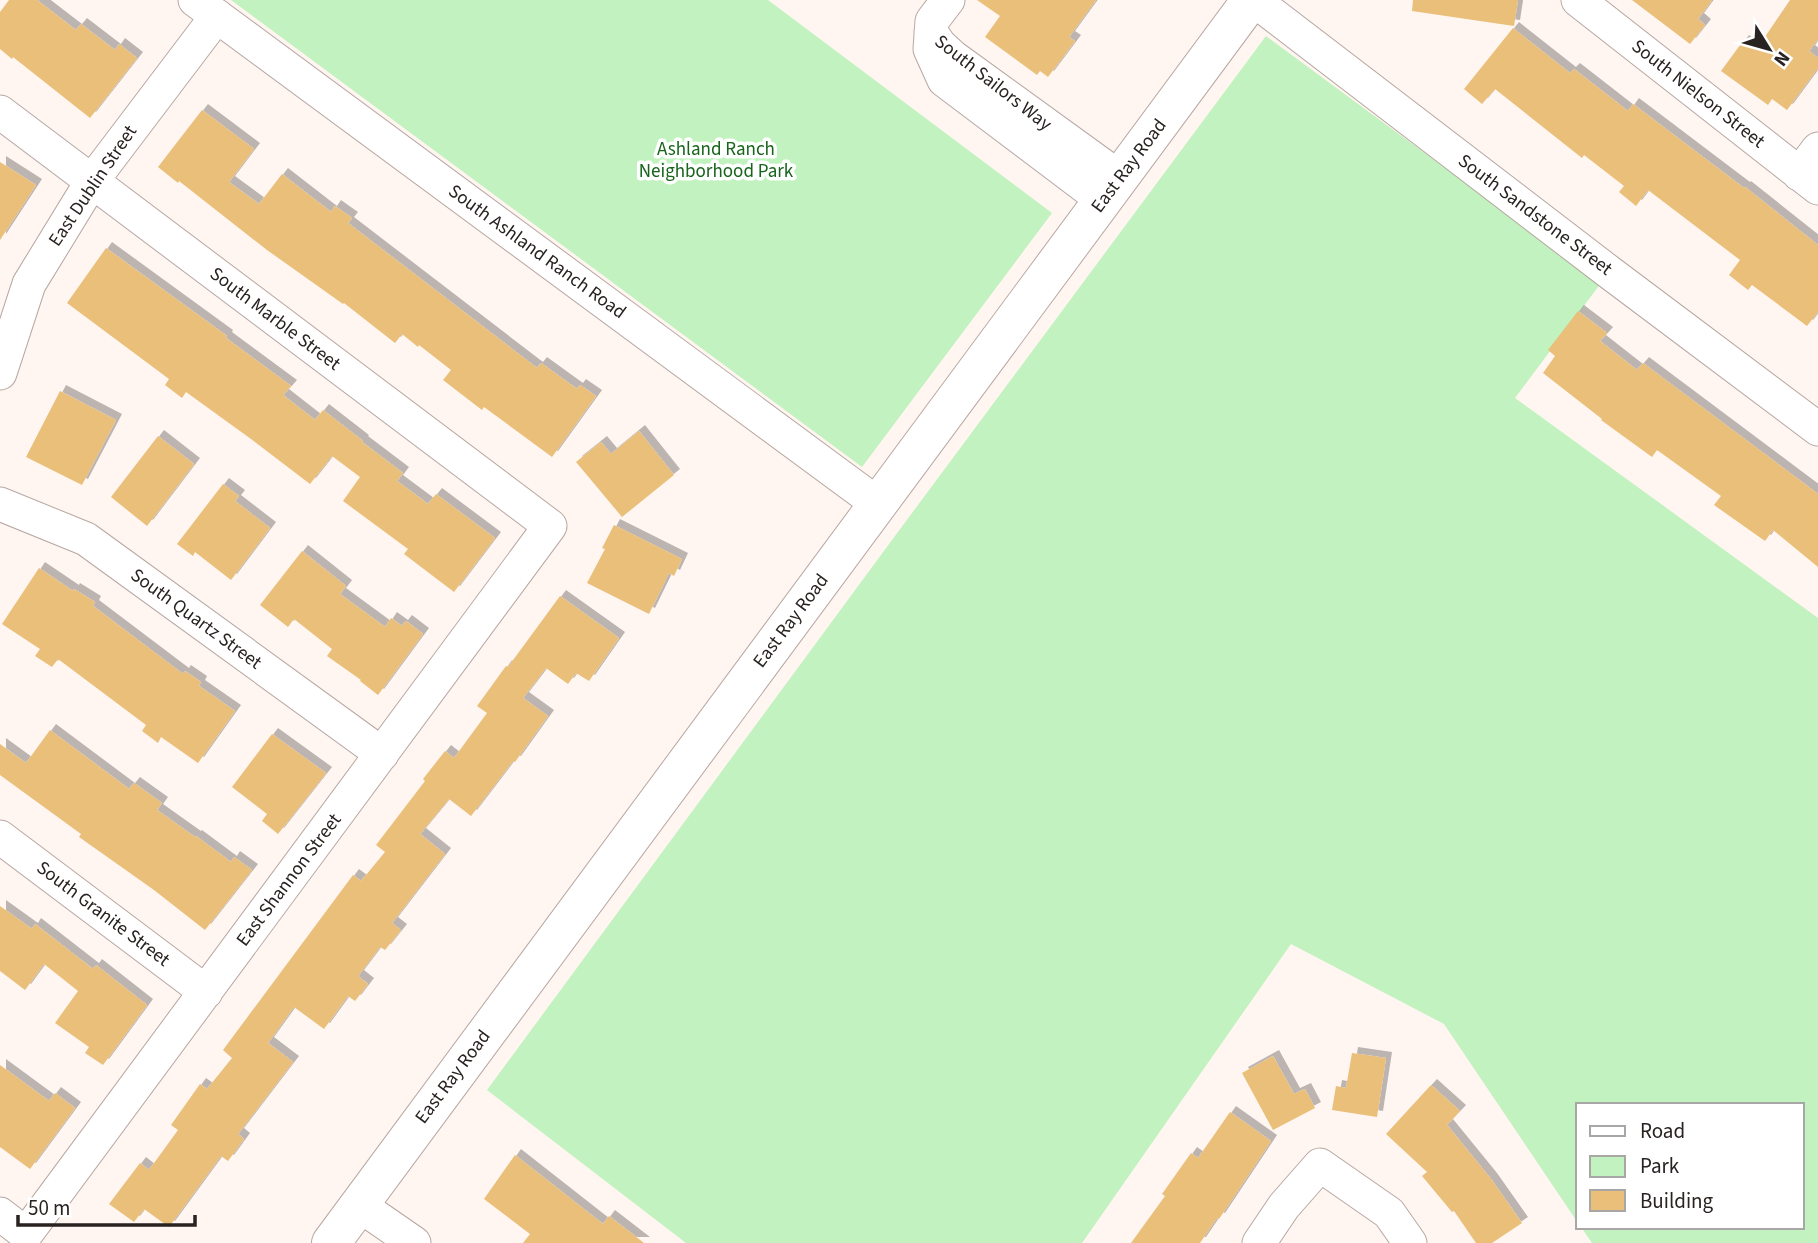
<svg xmlns="http://www.w3.org/2000/svg" width="1818" height="1243" viewBox="0 0 1818 1243" font-family="'Source Sans 3',sans-serif">
<style>
.green{fill:#c2f2bf}
.building{fill:#eabf79;filter:url(#shadow)}
.lines{fill:none;stroke-linecap:round;stroke-linejoin:round}
.minor-casing{stroke:#b7a7a2;stroke-width:35}
.major-casing{stroke:#b7a7a2;stroke-width:40}
.minor{stroke:#fff;stroke-width:33}
.major{stroke:#fff;stroke-width:38}
.labels{text-anchor:middle;dominant-baseline:central;stroke-width:7;stroke-linejoin:round;paint-order:stroke}
.street-label{font-size:19px;fill:#282220;stroke:#fff}
.park-label{font-size:19px;fill:#17641a;stroke:#fff}
</style>
<defs>
<filter id="shadow"><feDropShadow dx="6" dy="-6" stdDeviation="0" flood-color="#0004"/></filter>
</defs>
<rect width="100%" height="100%" fill="#fff5f1"/>
<path class="green" d="M 231,0 L 768,0 L 1052,213 L 862,467 Z
M 1266,36 L 1601,283 L 1515,398 L 1818,618 L 1818,1243 L 1592,1243 L 1581,1227 L 1802,1227 L 1802,1105 L 1578,1105 L 1578,1223 L 1444,1024 L 1291,944 L 1082,1243 L 686,1243 L 487,1090 L 892,540 Z"/>
<path class="building" d="M 9,0 L 37,0 L 76,30 L 81,24 L 115,50 L 119,44 L 137,58 L 90,118 L 13,57 L 12,59 L 0,49 L 0,12 Z
M 977,0 L 1096,0 L 1069,37 L 1075,41 L 1048,77 L 1040,71 L 1037,75 L 985,37 L 1000,16 Z
M 1413,0 L 1518,0 L 1514,26 L 1412,11 Z
M 1632,0 L 1712,0 L 1698,19 L 1705,25 L 1690,44 Z
M 1790,0 L 1818,0 L 1818,39 L 1809,51 L 1818,58 L 1818,68 L 1787,110 L 1772,99 L 1768,105 L 1721,71 L 1743,41 L 1756,50 Z
M 1513,28 L 1570,73 L 1574,69 L 1628,111 L 1633,104 L 1744,188 L 1745,187 L 1818,245 L 1818,312 L 1807,326 L 1752,285 L 1748,290 L 1729,275 L 1740,260 L 1648,190 L 1636,206 L 1619,192 L 1624,186 L 1584,155 L 1582,158 L 1495,89 L 1482,104 L 1464,89 Z
M 202,110 L 254,149 L 229,182 L 259,204 L 282,174 L 331,212 L 335,206 L 352,218 L 348,223 L 537,368 L 541,363 L 577,389 L 580,385 L 596,396 L 552,457 L 484,407 L 482,410 L 443,380 L 451,370 L 419,345 L 418,347 L 402,334 L 395,343 L 344,303 L 343,304 L 267,250 L 179,181 L 178,183 L 158,167 Z
M 0,162 L 36,185 L 0,240 Z
M 106,248 L 227,336 L 226,338 L 291,386 L 283,395 L 315,420 L 323,410 L 363,441 L 362,442 L 403,473 L 397,481 L 428,504 L 436,494 L 495,538 L 454,592 L 404,554 L 408,549 L 343,501 L 360,477 L 332,456 L 310,484 L 251,439 L 186,392 L 182,398 L 165,385 L 169,379 L 67,303 Z
M 1578,311 L 1607,333 L 1600,341 L 1637,370 L 1643,363 L 1818,494 L 1818,567 L 1773,530 L 1765,541 L 1714,505 L 1721,496 L 1657,450 L 1652,457 L 1601,420 L 1602,419 L 1543,373 L 1555,356 L 1548,350 Z
M 60,391 L 116,420 L 82,485 L 26,457 Z
M 639,431 L 674,475 L 622,517 L 576,462 L 601,442 L 611,454 Z
M 158,436 L 194,464 L 147,526 L 111,497 Z
M 223,484 L 239,496 L 235,501 L 270,528 L 231,580 L 195,552 L 193,556 L 177,544 Z
M 614,525 L 682,559 L 674,576 L 669,573 L 649,614 L 587,583 L 605,549 L 602,548 Z
M 302,551 L 346,586 L 340,594 L 385,627 L 391,618 L 402,626 L 406,621 L 423,634 L 378,695 L 360,681 L 361,680 L 327,656 L 332,649 L 294,619 L 288,627 L 260,605 Z
M 39,568 L 73,591 L 74,589 L 95,602 L 93,606 L 183,674 L 185,671 L 201,682 L 199,686 L 235,711 L 198,763 L 161,737 L 158,743 L 142,731 L 146,725 L 58,659 L 52,667 L 35,656 L 40,649 L 2,624 Z
M 560,596 L 619,638 L 589,681 L 576,673 L 568,684 L 546,668 L 523,698 L 548,716 L 515,762 L 513,761 L 471,816 L 449,799 L 420,834 L 445,854 L 392,923 L 401,930 L 385,950 L 380,947 L 358,976 L 368,984 L 355,1001 L 348,996 L 324,1029 L 294,1007 L 268,1043 L 293,1062 L 238,1134 L 244,1139 L 228,1161 L 221,1156 L 169,1227 L 144,1209 L 134,1222 L 109,1204 L 140,1163 L 149,1170 L 178,1130 L 171,1125 L 200,1084 L 207,1089 L 232,1058 L 223,1050 L 353,875 L 361,881 L 385,852 L 376,845 L 425,781 L 423,779 L 445,751 L 454,758 L 487,713 L 477,706 L 506,666 L 508,667 Z
M 50,730 L 129,789 L 134,783 L 162,803 L 157,810 L 195,837 L 196,836 L 231,862 L 234,857 L 252,870 L 205,930 L 154,890 L 79,837 L 81,834 L 0,775 L 0,744 L 26,763 Z
M 272,734 L 326,773 L 278,834 L 262,821 L 267,814 L 232,787 Z
M 0,906 L 32,929 L 35,924 L 93,969 L 96,965 L 147,1005 L 103,1065 L 85,1053 L 89,1047 L 55,1023 L 78,991 L 44,964 L 25,990 L 0,971 Z
M 1352,1053 L 1386,1058 L 1377,1117 L 1332,1110 L 1336,1086 L 1346,1088 Z
M 1273,1056 L 1294,1094 L 1305,1089 L 1315,1108 L 1273,1130 L 1242,1073 Z
M 0,1065 L 49,1101 L 55,1093 L 75,1108 L 30,1169 L 0,1147 Z
M 1431,1085 L 1460,1111 L 1447,1125 L 1491,1179 L 1522,1223 L 1492,1243 L 1476,1243 L 1454,1211 L 1452,1212 L 1422,1176 L 1427,1172 L 1386,1134 Z
M 1230,1112 L 1271,1141 L 1219,1219 L 1217,1218 L 1200,1243 L 1131,1243 L 1165,1196 L 1162,1194 L 1191,1153 L 1198,1158 Z
M 515,1155 L 603,1224 L 609,1216 L 644,1243 L 523,1243 L 530,1234 L 484,1199 Z"/>
<g class="lines">
<g class="minor-casing">
<path id="minor" d="M 195,0 L 878,504
M 948,0 L 932,21 L 930,49 L 944,80 L 1103,200
M 1254,0 L 1609,272 L 1818,429
M 1578,0 L 1818,188
M 931,32 L 939,44 L 953,57 L 1120,178
M 0,112 L 550,526 L 26,1234 L 0,1214
M 1799,174 L 1818,149
M 0,373 L 29,284 L 92,181 L 217,16
M 0,504 L 86,539 L 382,754
M 0,837 L 206,992
M 359,1205 L 414,1243
M 1259,1243 L 1284,1206 L 1320,1165 L 1389,1213 L 1410,1243"/>
</g>
<g class="major-casing">
<path id="major" d="M 331,1243 L 1251,0"/>
</g>
<use href="#minor" class="minor"/>
<use href="#major" class="major"/>
</g>
<g class="labels">
<g class="street-label">
<text transform="translate(993 83) rotate(38)">South Sailors Way</text>
<text transform="translate(1698 94) rotate(38)">South Nielson Street</text>
<text transform="translate(1129 166) rotate(-53)">East Ray Road</text>
<text transform="translate(93 186) rotate(-56)">East Dublin Street</text>
<text transform="translate(1535 215) rotate(37)">South Sandstone Street</text>
<text transform="translate(537 252) rotate(36)">South Ashland Ranch Road</text>
<text transform="translate(275 319) rotate(37)">South Marble Street</text>
<text transform="translate(196 619) rotate(36)">South Quartz Street</text>
<text transform="translate(791 621) rotate(-53)">East Ray Road</text>
<text transform="translate(289 880) rotate(-53)">East Shannon Street</text>
<text transform="translate(103 914) rotate(37)">South Granite Street</text>
<text transform="translate(453 1077) rotate(-53)">East Ray Road</text>
</g>
<g class="park-label">
<text x="716" y="149">Ashland Ranch<tspan x="716" dy="22">Neighborhood Park</tspan></text>
</g>
</g>
<rect x="1576" y="1103" width="228" height="126" fill="#ffffff" stroke="#a9a7a6" stroke-width="2"/>
<rect x="1590" y="1126" width="35" height="10" fill="#ffffff" stroke="#a9a7a6" stroke-width="2"/>
<text x="1640" y="1138" font-size="21" fill="#282220">Road</text>
<rect x="1590" y="1156" width="35" height="21" fill="#c2f2bf" stroke="#a9a7a6" stroke-width="2"/>
<text x="1640" y="1173" font-size="21" fill="#282220">Park</text>
<rect x="1590" y="1190" width="35" height="21" fill="#eabf79" stroke="#a9a7a6" stroke-width="2"/>
<text x="1640" y="1208" font-size="21" fill="#282220">Building</text>
<g transform="translate(1769 49) rotate(127)" stroke="#ffffff" stroke-width="5" paint-order="stroke">
<path d="M0-5L12 26L0 18L-12 26Z" fill="#282220"/>
<text y="-10" font-size="19" font-weight="bold" text-anchor="middle" fill="#282220">N</text>
</g>
<path d="M18 1215v10h177v-10" fill="none" stroke="#282220" stroke-width="3.5"/>
<text x="28" y="1215" font-size="21" fill="#282220" stroke="#ffffff" stroke-width="5" paint-order="stroke">50 m</text>
</svg>
